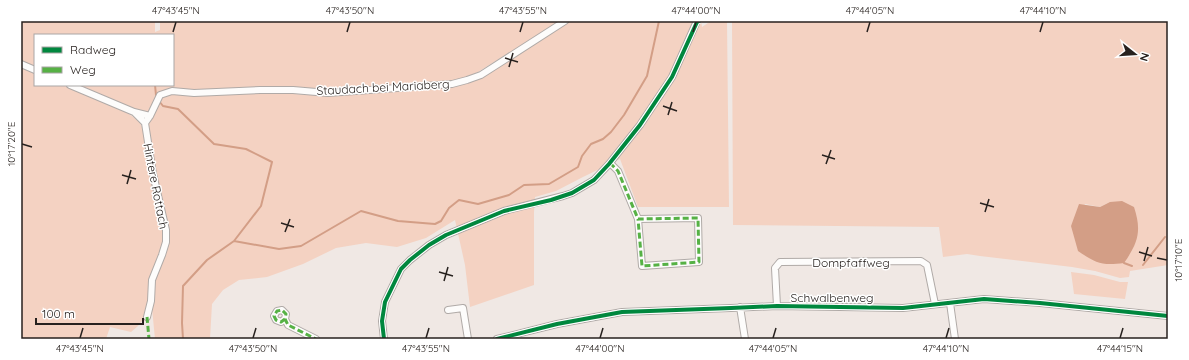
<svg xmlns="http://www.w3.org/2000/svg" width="1189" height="360" viewBox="0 0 1189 360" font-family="Quicksand,sans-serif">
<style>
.green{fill:#f4d2c2;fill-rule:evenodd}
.water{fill:#d39e86}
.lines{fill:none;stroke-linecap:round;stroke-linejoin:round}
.stream{stroke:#d39e86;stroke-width:2}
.minor-casing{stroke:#b0aaa7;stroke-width:8}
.minor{stroke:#fdfcfb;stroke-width:6}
.quiet{stroke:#56b145;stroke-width:3;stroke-dasharray:6 3;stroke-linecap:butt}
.cycleway-casing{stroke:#fff;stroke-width:6}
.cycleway{stroke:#00873e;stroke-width:4}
.ticks{fill:none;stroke:#27211e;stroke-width:1.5}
.labels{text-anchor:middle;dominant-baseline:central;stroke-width:3;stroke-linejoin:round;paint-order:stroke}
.street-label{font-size:12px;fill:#27211e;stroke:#fff}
.neatline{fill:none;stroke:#27211e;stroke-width:1.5}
.ticks-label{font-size:10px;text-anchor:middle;fill:#27211e}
</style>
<rect width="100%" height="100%" fill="#f0e8e4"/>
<path class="green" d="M 21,21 L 155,21 L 155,32 L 160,30 L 160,21 L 560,21 L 478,72 L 465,78 L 452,81 L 323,89 L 293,87 L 177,94 L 194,96 L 262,92 L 327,96 L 453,87 L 468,83 L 483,76 L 570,21 L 701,21 L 702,27 L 711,21 L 727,21 L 729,207 L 638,207 L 620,159 L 583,177 L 556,191 L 535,197 L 534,212 L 534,285 L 470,307 L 465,265 L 455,220 L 426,238 L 397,247 L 366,243 L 336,248 L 303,264 L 267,277 L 239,280 L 223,290 L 212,304 L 210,339 L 155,339 L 152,308 L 138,326 L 131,332 L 110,327 L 106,339 L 21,339 L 21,67 L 35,73 L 35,85 L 63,85 L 117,107 L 129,114 L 139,121 L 144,131 L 167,242 L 154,172 L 149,129 L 147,122 L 138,113 L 119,102 L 76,85 L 173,85 L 173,35 L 35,35 L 35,68 L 21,61 Z
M 732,21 L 1168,21 L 1168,265 L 1130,271 L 1129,277 L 1120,278 L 1095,271 L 1072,267 L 980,256 L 967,254 L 943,257 L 939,227 L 733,225 ZM 1110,202 L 1071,226 L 1085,204 L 1100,207 Z
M 1071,272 L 1094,275 L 1120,282 L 1128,282 L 1125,299 L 1074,294 Z"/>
<path class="water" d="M 1122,201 L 1134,207 C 1142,231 1138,243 1124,263 C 1101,266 1096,263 1078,251 L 1071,226 L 1079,204 L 1100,207 L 1110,202 Z"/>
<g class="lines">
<path class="stream" d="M 155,85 L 156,95 L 157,97
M 159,101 L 163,106 L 178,109 L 214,144 L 246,149 L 272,162 L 261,206 L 234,241
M 1124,263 L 1132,266
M 1143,265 L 1165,237
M 183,339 L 182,323 L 183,286 L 207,260 L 234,241 L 279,249 L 301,246 L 361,211 L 398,221 L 435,224 L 441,221 L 449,208 L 459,200 L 478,204 L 509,195 L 524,185 L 549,184 L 578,167 L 582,156 L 591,144 L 603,139 L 611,132 L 624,115 L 647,76 L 659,21"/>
<g class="minor-casing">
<path id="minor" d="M 21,64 L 35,70
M 70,85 L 134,112 L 145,123
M 134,112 L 150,116
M 145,123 L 150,116 L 160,95 L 172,91 L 194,93 L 260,90 L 293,90 L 328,93 L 452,84 L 467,80 L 481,75 L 565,21
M 145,123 L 153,174 L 166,230 L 166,242 L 162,255 L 152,280 L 151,301 L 147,317
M 610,163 L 618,171 L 638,219 L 698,218 L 699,262 L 642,266 L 638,219
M 950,303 L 955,339
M 777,306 L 775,268 L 780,262 L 921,261 L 927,265 L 935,304
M 740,307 L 745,339
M 448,310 L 463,308 L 468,339
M 285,319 L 281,322 L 276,320 L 274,316 L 277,311 L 282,310 L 286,314 L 285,319 L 288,325 L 316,339
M 384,339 L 382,321 L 385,302 L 401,269 L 410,260 L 429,245 L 446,235 L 504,211 L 563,196 L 572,193 L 594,180 L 609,164 L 640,125 L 672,77 L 697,21
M 497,339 L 557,324 L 622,312 L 731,308 L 777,306 L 903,308 L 984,299 L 1040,303 L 1168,316"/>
</g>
<use href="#minor" class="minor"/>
<path class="quiet" d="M 610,163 L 618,171 L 638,219 L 698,218 L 699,262 L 642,266 L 638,219
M 147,317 L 149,339
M 285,319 L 281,322 L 276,320 L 274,316 L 277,311 L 282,310 L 286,314 L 285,319 L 288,325 L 316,339"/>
<g class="cycleway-casing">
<path id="cycleway" d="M 384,339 L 382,321 L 385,302 L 401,269 L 410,260 L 429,245 L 446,235 L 504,211 L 551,200 L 572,193 L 594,180 L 609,164 L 640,125 L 672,77 L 697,22 L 699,21
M 497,339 L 557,324 L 622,312 L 731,308 L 777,306 L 903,308 L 984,299 L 1040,303 L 1168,316"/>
</g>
<use href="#cycleway" class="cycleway"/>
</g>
<path class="ticks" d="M 173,32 L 176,22M 347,32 L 350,22M 520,32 L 523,22M 693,32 L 696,22M 867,32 L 870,22M 1040,32 L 1043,22M 505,58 L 518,62M 509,67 L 513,53M 663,106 L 677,111M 668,115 L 672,102M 22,144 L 32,147M 822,155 L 835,159M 826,164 L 831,150M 122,175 L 136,179M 127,184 L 131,170M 980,203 L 994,207M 985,212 L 989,199M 281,223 L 294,227M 285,232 L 290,219M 1139,252 L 1152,256M 1157,258 L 1167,260M 1144,261 L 1148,247M 439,272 L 453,276M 444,281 L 448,267M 80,338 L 83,328M 253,338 L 256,328M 426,338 L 429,328M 600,338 L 603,328M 773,338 L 776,328M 946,338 L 949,328M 1120,338 L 1123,328"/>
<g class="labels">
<g class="street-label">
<text transform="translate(383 87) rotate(-3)">Staudach bei Mariaberg</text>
<text transform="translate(156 186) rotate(79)">Hintere Rottach</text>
<text x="851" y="262">Dompfaffweg</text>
<text x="832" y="297">Schwalbenweg</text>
</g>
</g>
<rect width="1189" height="360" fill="none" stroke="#ffffff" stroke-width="44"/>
<rect x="34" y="34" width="140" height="52" fill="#ffffff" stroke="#a9a6a5"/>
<rect x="42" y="47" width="20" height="6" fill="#00873e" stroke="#a9a6a5"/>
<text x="70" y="54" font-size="12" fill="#27211e">Radweg</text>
<rect x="42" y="67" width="20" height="6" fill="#56b145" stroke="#a9a6a5"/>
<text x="70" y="74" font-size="12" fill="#27211e">Weg</text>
<g transform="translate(1135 54) rotate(107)" stroke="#ffffff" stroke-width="3" paint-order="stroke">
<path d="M0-3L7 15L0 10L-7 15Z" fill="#27211e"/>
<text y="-6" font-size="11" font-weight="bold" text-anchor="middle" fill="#27211e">N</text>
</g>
<path d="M36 318v6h107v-6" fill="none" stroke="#27211e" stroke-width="2"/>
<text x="42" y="318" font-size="12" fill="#27211e" stroke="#ffffff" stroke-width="3" paint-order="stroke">100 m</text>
<rect x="22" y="22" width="1145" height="316" class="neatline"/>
<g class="ticks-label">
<text x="176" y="14">47°43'45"N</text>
<text x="350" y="14">47°43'50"N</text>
<text x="523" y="14">47°43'55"N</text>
<text x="696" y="14">47°44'00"N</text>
<text x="870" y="14">47°44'05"N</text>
<text x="1043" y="14">47°44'10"N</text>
<text transform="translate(11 144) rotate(-90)" y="4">10°17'20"E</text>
<text transform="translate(1178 260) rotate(-90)" y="4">10°17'10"E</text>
<text x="80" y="352">47°43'45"N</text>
<text x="253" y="352">47°43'50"N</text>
<text x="426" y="352">47°43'55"N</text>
<text x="600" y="352">47°44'00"N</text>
<text x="773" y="352">47°44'05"N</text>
<text x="946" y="352">47°44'10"N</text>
<text x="1120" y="352">47°44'15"N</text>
</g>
</svg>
